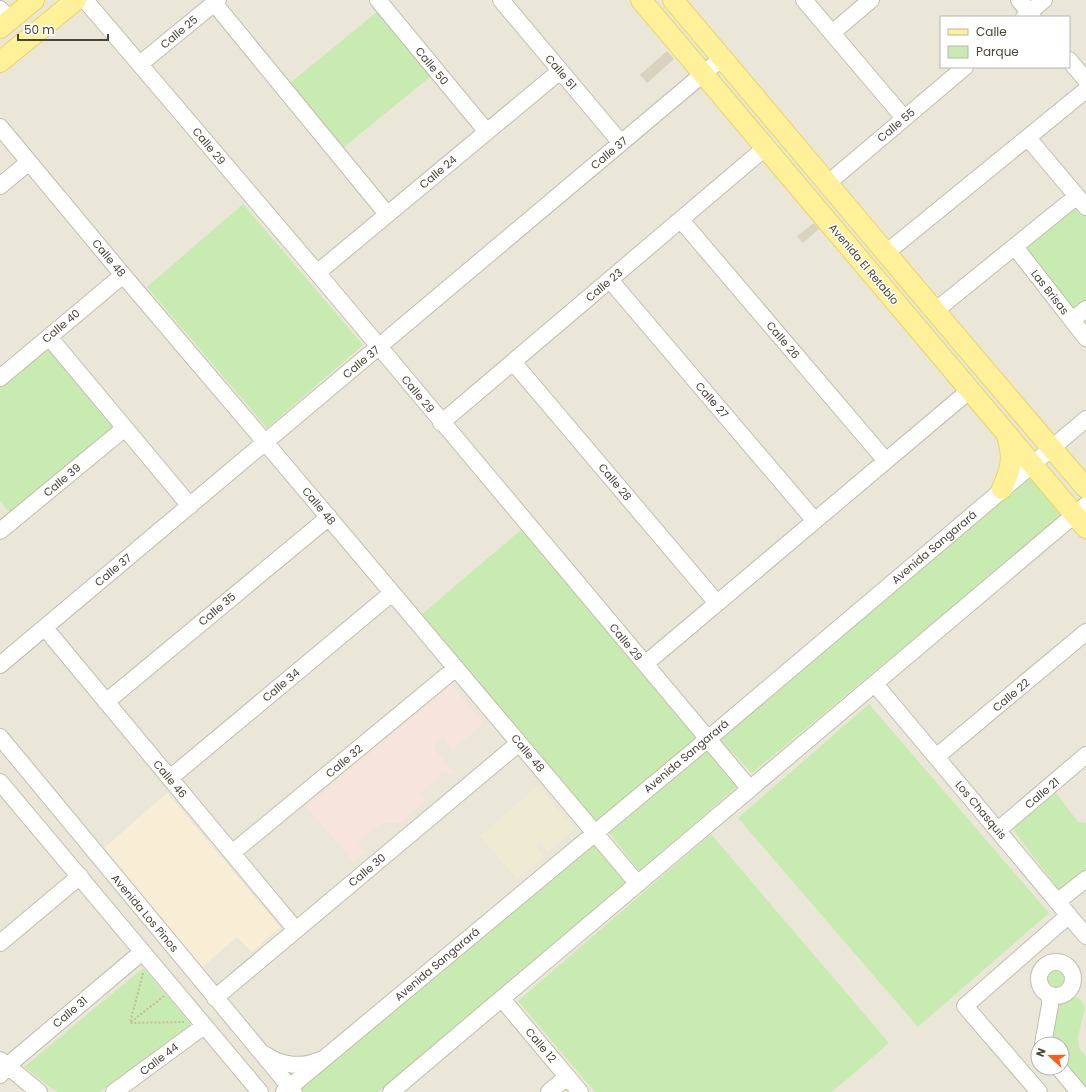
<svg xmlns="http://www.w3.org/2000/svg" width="1086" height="1092" viewBox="0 0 1086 1092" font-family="Poppins,sans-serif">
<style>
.residential{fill:#eae7d8;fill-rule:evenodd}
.commercial{fill:#f8eed5}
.education{fill:#efebd3}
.medical{fill:#f6e4dd}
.green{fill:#c8ebb1}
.building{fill:#d8d2be}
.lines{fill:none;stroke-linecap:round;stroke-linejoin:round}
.minor-casing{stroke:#c2bdac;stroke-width:18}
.major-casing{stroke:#e9d564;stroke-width:22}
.path{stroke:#c4bc9c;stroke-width:2;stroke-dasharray:2 2;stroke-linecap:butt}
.minor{stroke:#fff;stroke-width:16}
.major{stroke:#fff199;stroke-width:20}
.labels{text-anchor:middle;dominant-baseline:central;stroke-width:3;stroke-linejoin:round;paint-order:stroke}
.street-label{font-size:11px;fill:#4a4537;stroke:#fff}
</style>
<rect width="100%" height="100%" fill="#f5f4ea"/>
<path class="residential" d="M 0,0 L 1086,0 L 1086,1092 L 0,1092 ZM 941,17 L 1069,17 L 1069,67 L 941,67 ZM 1038,1044 L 1062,1044 L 1062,1068 L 1038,1068 Z"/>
<path class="commercial" d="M 167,793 L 280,927 L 252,952 L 237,937 L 202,967 L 104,848 Z"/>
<path class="education" d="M 538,786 L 575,829 L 548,852 L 540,842 L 536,846 L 544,856 L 517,879 L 480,836 Z"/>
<path class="medical" d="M 451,684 L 484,723 L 453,750 L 443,738 L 433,747 L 456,775 L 444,772 L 421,793 L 427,800 L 400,823 L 383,823 L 358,842 L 366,852 L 353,862 L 306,807 Z"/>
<path class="green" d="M 378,11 L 431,76 L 343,148 L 290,83 Z
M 243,204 L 363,345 L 267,428 L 147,287 Z
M 1078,204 L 1086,214 L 1086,301 L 1073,312 L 1022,248 Z
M 50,345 L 117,426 L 11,514 L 0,501 L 0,386 Z
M 1031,474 L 1065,513 L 752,773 L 720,740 Z
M 522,529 L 697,737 L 597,822 L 422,614 Z
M 869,704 L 1049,913 L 918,1027 L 738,818 Z
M 707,746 L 738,786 L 639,871 L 607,830 Z
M 1056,793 L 1078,822 L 1086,823 L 1086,869 L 1059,890 L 1012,828 Z
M 711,834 L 889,1043 L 832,1092 L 595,1092 L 518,1001 Z
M 592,840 L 627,885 L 378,1092 L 304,1092 L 300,1087 Z
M 143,968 L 191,1024 L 100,1092 L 58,1092 L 54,1090 L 24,1067 Z
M1047 979a9 9 0 1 1 18 0a9 9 0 1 1-18 0Z
M 1074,997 L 1081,1000 L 1085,1007 L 1078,1037 L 1079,1048 L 1086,1057 L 1086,1091 L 1062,1063 L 1062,1044 L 1051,1044 L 1058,1005 Z"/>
<path class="building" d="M 667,51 L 674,59 L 647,83 L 640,75 Z
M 814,223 L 819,229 L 803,243 L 797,236 Z"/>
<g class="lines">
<g class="minor-casing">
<path id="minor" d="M 85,0 L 325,282 L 750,789
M 378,0 L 487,132
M 501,0 L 621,143
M 804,0 L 904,118
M 1019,0 L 1033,17
M 214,3 L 387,214
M 0,9 L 10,20
M 1024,17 L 1044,0
M 832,33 L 871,0
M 1069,60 L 1086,80
M 140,64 L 218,0
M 0,127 L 123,275 L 265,442 L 638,884
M 1028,138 L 1086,207
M 828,183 L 965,67
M 0,186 L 29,162
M 681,220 L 886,461
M 1015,247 L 1086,338
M 886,253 L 1086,90
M 317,273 L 560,71
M 610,280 L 815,521
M 935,311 L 1077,196
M 1072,320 L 1086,309
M 49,337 L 190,506
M 513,362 L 717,603
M 0,378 L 123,275
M 441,423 L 766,147
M 0,531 L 125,428
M 45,628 L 296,930
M 645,664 L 970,390
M 0,665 L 722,58
M 875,684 L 1086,936
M 106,702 L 329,517
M 0,737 L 294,1092
M 936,757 L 1086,632
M 170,778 L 392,593
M 0,782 L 260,1092
M 998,830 L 1086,755
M 232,853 L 456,668
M 1057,902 L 1086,879
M 0,943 L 80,876
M1039 979a17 17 0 1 1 34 0a17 17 0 1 1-34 0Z
M 215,998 L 519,743
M 502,999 L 580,1092
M 1043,1044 L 1050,1005 L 1050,995
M 266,1055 C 282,1066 302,1068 320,1060
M 0,1060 L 39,1092
M 1059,1068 L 1079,1092
M 0,1075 L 7,1066 L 142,952
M 114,1092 L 204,1026
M 284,1092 L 708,739 L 1086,419
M 391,1092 L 1086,505
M 549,1092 L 567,1077
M 1039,1092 L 965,1006 L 1069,915"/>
</g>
<g class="major-casing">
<path id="major" d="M 641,0 L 1086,528
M 673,0 C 811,163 947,327 1086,488
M 0,28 L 34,0
M 0,62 L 76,0
M 1002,489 C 1011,469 1014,458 1007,436"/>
</g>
<path class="path" d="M 143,973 L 130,1023 L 184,1022
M 131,1022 L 164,996"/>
<use href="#minor" class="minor"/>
<use href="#major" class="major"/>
</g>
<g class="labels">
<g class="street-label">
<text transform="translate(179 32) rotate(-40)">Calle 25</text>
<text transform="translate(432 66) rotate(51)">Calle 50</text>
<text transform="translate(561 72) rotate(50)">Calle 51</text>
<text transform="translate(896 125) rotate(-40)">Calle 55</text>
<text transform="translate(209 146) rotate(50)">Calle 29</text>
<text transform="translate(609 153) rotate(-40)">Calle 37</text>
<text transform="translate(438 172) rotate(-40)">Calle 24</text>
<text transform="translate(109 258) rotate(50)">Calle 48</text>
<text transform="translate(864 264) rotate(50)">Avenida El Retablo</text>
<text transform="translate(604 285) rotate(-40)">Calle 23</text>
<text transform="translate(1050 292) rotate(52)">Las Brisas</text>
<text transform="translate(61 326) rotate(-40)">Calle 40</text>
<text transform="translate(783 340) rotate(50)">Calle 26</text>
<text transform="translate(361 362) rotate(-40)">Calle 37</text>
<text transform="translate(418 394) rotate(50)">Calle 29</text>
<text transform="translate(712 400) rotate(49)">Calle 27</text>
<text transform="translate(62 480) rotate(-40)">Calle 39</text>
<text transform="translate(615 482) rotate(50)">Calle 28</text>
<text transform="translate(319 506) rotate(50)">Calle 48</text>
<text transform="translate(934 547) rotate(-40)">Avenida Sangarará</text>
<text transform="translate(113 570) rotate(-40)">Calle 37</text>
<text transform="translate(217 609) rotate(-40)">Calle 35</text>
<text transform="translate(626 642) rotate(50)">Calle 29</text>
<text transform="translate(281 685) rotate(-40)">Calle 34</text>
<text transform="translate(1011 695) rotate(-40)">Calle 22</text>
<text transform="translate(528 753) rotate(50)">Calle 48</text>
<text transform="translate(686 756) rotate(-40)">Avenida Sangarará</text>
<text transform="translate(344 761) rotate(-40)">Calle 32</text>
<text transform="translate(170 779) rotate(50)">Calle 46</text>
<text transform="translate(1042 793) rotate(-40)">Calle 21</text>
<text transform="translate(981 810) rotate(50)">Los Chasquis</text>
<text transform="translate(367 870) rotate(-40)">Calle 30</text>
<text transform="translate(145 913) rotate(50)">Avenida Los Pinos</text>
<text transform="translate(437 964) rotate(-40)">Avenida Sangarará</text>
<text transform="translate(70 1012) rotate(-40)">Calle 31</text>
<text transform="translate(541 1045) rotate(50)">Calle 12</text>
<text transform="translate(159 1059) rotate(-37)">Calle 44</text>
</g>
</g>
<rect x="940" y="16" width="130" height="52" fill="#ffffff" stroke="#b7b5af"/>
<rect x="948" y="29" width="20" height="6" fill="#fff199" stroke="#b7b5af"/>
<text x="976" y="36" font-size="12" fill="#4a4537">Calle</text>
<rect x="948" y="46" width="20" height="12" fill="#c8ebb1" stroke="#b7b5af"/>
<text x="976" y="56" font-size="12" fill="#4a4537">Parque</text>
<g transform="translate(1050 1056) rotate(291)"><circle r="19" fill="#ffffff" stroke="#b7b5af"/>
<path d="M0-3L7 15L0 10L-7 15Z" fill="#ff5c17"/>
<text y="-6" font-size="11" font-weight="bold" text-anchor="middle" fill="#4a4537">N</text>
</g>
<path d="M18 34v6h90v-6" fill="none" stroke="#4a4537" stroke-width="2"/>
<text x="24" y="34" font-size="12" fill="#4a4537" stroke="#ffffff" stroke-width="3" paint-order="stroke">50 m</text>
</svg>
